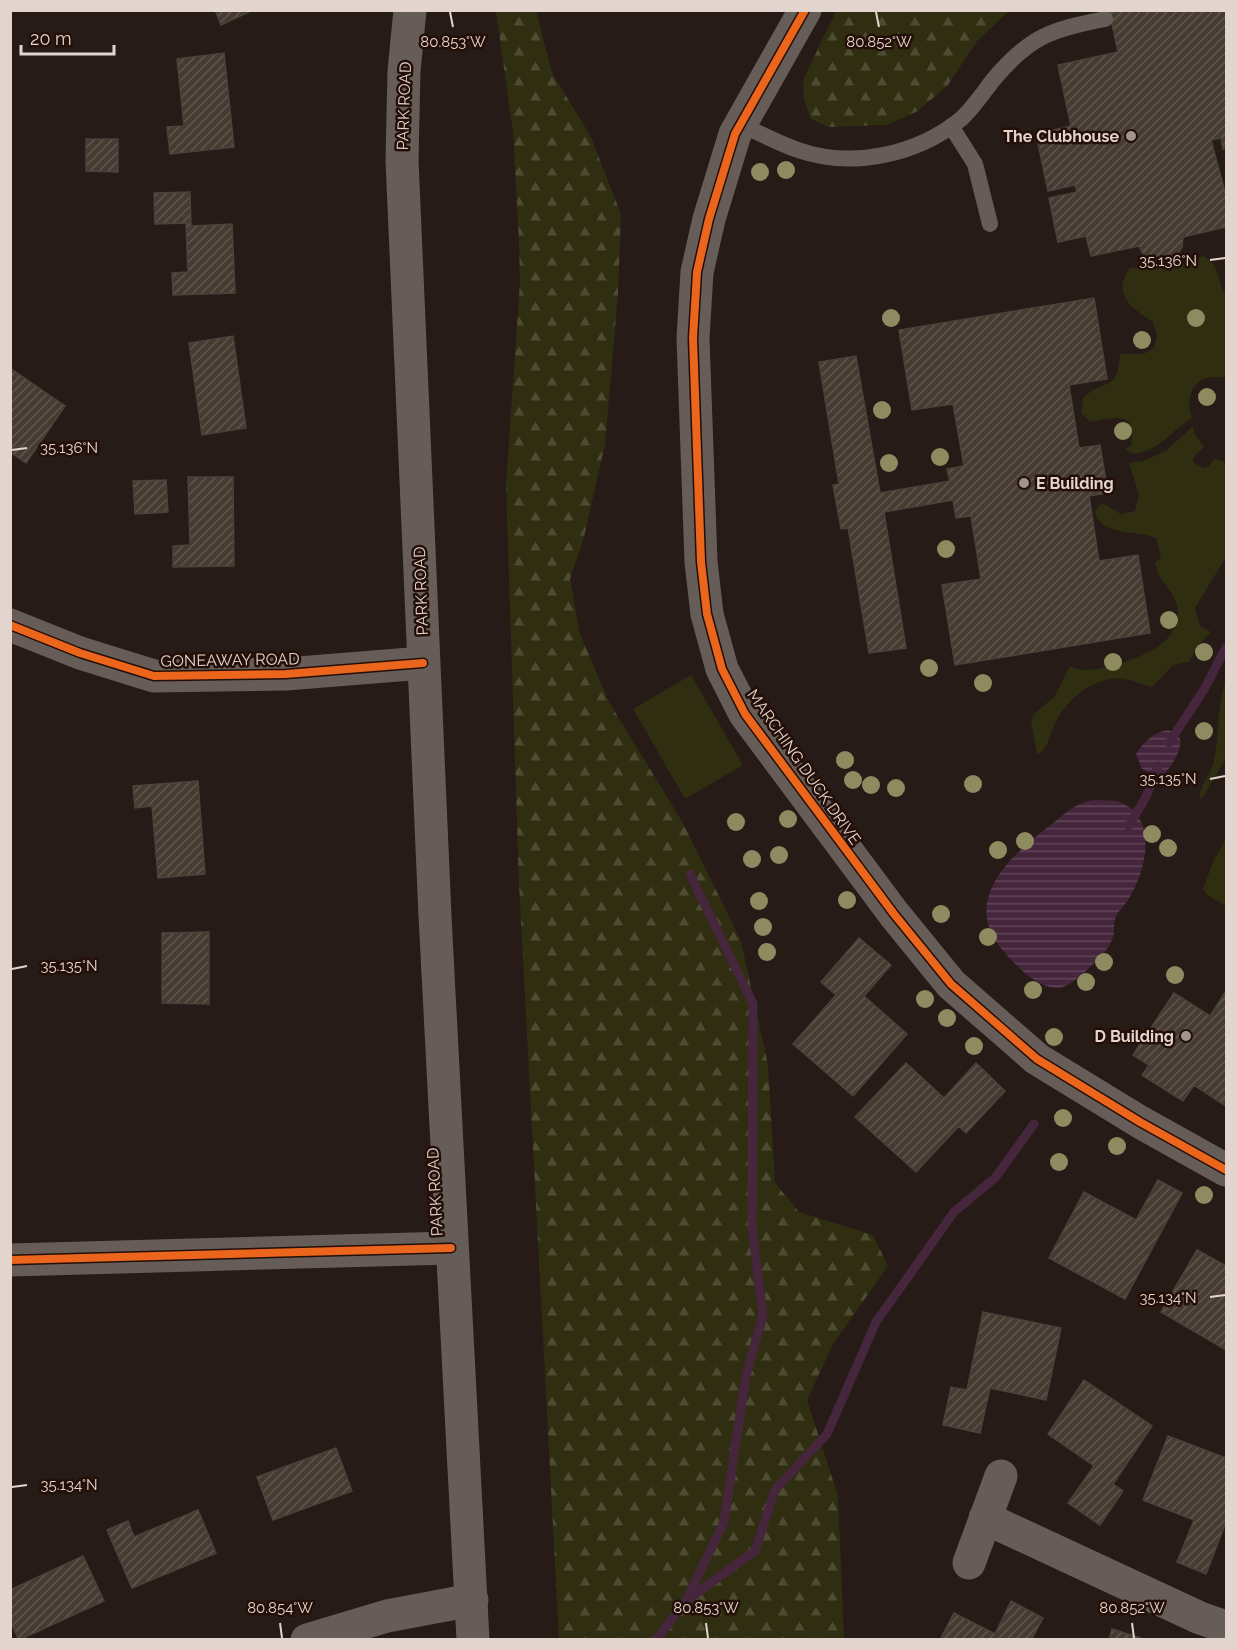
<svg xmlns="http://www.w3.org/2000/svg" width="1237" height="1650" viewBox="0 0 1237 1650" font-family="Raleway,sans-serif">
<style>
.green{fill:#2f2e10}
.forest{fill:url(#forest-firs)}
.water{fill:url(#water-rules)}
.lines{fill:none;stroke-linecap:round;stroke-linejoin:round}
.stream{stroke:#46263c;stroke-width:9}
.building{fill:url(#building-hatch);stroke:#4a423c;stroke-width:1.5}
.lane{stroke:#665c58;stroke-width:16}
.street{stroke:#665c58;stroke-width:33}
.secondary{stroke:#665c58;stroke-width:33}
.cycleway-casing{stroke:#230f07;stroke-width:11}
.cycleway{stroke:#eb651d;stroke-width:8}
.tree{fill:#8e8b61}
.ticks{fill:none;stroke:#e3d4cd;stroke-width:2}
.poi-dot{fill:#a1938d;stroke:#230f07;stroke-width:2}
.labels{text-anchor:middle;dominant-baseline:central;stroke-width:5;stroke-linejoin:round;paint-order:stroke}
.street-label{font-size:16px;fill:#e3d4cd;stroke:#230f07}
.poi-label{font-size:16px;font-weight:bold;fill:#e3d4cd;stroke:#230f07;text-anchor:end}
.ticks-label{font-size:15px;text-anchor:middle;fill:#e3d4cd;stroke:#230f07;stroke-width:5;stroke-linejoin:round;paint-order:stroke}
</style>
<defs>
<pattern id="forest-firs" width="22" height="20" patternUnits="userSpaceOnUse" patternTransform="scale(1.5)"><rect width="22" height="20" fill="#2f2e10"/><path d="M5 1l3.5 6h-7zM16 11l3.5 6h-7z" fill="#4d4b32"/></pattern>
<pattern id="water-rules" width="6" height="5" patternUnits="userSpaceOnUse" patternTransform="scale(1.5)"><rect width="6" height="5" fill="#46263c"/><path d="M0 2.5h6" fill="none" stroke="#614557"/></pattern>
<pattern id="building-hatch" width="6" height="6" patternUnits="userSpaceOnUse" patternTransform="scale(1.5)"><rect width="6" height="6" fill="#463b31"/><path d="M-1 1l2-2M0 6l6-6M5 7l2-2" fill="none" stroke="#61564e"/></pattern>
</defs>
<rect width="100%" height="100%" fill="#261b16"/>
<path class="green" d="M 1203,256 C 1221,265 1216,280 1226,296 L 1226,372 L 1224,378 C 1197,372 1183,393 1192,418 C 1169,432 1163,449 1134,454 L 1125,449 L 1131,445 C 1137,409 1115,418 1090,422 L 1081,413 L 1083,398 C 1107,376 1117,394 1120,354 L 1143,354 L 1154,348 L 1157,337 L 1153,322 C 1132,308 1111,295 1130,268 L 1174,268 Z
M 1193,426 L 1194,433 L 1204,447 L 1194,456 L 1193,462 L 1204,468 L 1209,466 L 1214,459 L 1223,461 L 1226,467 L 1226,557 L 1195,608 L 1200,626 L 1211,632 L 1197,647 L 1189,662 L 1173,665 L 1152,687 C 1144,685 1134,681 1125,679 C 1094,675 1064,701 1053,728 C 1048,739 1048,749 1037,755 L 1031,722 L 1034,714 L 1055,696 L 1070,666 C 1087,679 1146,657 1161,644 C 1170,638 1178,624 1178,613 C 1178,592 1158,583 1155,563 L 1161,557 L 1156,538 C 1139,530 1101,537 1095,512 L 1099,505 L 1104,504 L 1121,514 L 1135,511 L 1139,495 L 1129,463 L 1144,461 L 1167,450 Z
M 691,675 L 743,765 L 685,799 L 633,709 Z
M 1226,681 L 1226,758 L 1202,799 L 1199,796 C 1202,783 1211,773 1214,761 C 1220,734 1216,707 1226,681 Z
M 1226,838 L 1226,906 L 1207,895 L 1203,889 L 1213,862 Z"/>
<path class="forest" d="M 496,11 L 536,11 L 552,73 L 590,135 L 621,214 L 618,294 L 605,444 L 584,537 L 570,579 L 580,634 L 609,702 L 683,823 L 741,941 L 768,1065 L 775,1183 L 799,1212 L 873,1235 L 888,1266 L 833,1344 L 807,1400 L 838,1496 L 844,1639 L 559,1639 L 519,883 L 506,485 L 520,282 L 519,242 L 513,132 Z
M 836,11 L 836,10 L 1009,11 L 977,41 L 948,85 L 918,111 L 887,125 L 828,127 L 811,119 L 804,99 L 803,80 Z"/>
<path class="water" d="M 1169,730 C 1173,733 1179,734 1180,739 C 1183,750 1168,773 1159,778 L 1142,769 L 1136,754 C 1145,741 1153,732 1169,730 Z
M 1117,801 C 1122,803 1129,806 1133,810 C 1156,834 1143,876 1128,900 C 1124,906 1117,912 1115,919 C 1113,924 1115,931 1113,937 C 1110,948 1099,958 1091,966 C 1083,974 1070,987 1058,988 C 1037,989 1012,962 1000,947 C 962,898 1012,855 1048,827 C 1059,819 1071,806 1085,802 C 1094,799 1107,801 1117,801 Z"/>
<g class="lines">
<path class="stream" d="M 1169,743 L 1205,688 L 1226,647
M 1129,826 L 1147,795 L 1158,766
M 687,1600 L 755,1551 L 775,1490 L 827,1434 L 876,1322 L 954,1212 L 995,1178 L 1034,1124
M 656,1640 L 686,1601 L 724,1522 L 746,1375 L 763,1316 L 752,1228 L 753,1004 L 690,874"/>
</g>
<path class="building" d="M 215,10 L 253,10 L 221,25 Z
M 1109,10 L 1226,10 L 1226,148 L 1223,149 L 1221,138 L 1211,140 L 1226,196 L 1226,227 L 1183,237 L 1182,247 L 1176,257 L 1165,262 L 1153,262 L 1143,254 L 1139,246 L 1091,256 L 1086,236 L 1058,242 L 1049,198 L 1077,192 L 1075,185 L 1048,191 L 1036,134 L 1071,126 L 1058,65 L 1118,52 Z
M 224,53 L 234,147 L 170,154 L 167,127 L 184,126 L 177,59 Z
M 86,139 L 118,139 L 118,172 L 86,171 Z
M 190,192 L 191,226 L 232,224 L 235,293 L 173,295 L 172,273 L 188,272 L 186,223 L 155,224 L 154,193 Z
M 1094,298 L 1107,379 L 1069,385 L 1079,448 L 1100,445 L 1108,493 L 1089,496 L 1099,561 L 1138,555 L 1150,633 L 955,665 L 942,585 L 981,579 L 971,516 L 956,518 L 953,500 L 884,512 L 906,648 L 869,653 L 848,528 L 841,529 L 833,485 L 839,484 L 819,362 L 856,356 L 880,493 L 950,481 L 947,469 L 964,466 L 953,404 L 912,410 L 899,330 Z
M 233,336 L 246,428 L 202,435 L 189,343 Z
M 10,368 L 65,406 L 26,463 L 10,452 Z
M 188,477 L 233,477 L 234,566 L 173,567 L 173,546 L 190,545 Z
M 166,480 L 168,512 L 135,514 L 133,481 Z
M 198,781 L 205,874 L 158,878 L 152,806 L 135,808 L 133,786 Z
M 209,932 L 209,1004 L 162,1003 L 162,933 Z
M 859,938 L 891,965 L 864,996 L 907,1034 L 853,1096 L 793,1044 L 836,995 L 821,982 Z
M 1226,991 L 1226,1106 L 1194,1085 L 1183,1101 L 1142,1075 L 1149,1065 L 1133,1055 L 1174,993 L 1210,1016 Z
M 906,1063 L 944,1098 L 976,1063 L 1005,1091 L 966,1133 L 959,1126 L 916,1172 L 855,1117 Z
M 1158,1180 L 1182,1193 L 1125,1299 L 1049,1258 L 1084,1192 L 1136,1220 Z
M 1197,1250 L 1226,1266 L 1226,1350 L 1161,1312 Z
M 983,1312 L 1061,1328 L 1046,1400 L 990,1388 L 980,1433 L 943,1425 L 951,1387 L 967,1390 Z
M 1084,1380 L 1152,1426 L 1113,1484 L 1123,1491 L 1100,1525 L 1068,1503 L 1094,1466 L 1048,1434 Z
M 1168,1436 L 1226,1458 L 1226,1522 L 1206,1574 L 1177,1562 L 1194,1520 L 1143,1500 Z
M 336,1448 L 352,1491 L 273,1520 L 257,1477 Z
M 198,1510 L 216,1553 L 132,1588 L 107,1530 L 128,1521 L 134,1537 Z
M 83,1556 L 104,1601 L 19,1640 L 10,1621 L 10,1590 Z
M 1011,1601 L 1043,1618 L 1031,1640 L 940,1640 L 954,1613 L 995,1634 Z
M 1112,1629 L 1147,1640 L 1109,1640 Z"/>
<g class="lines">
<path class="lane" d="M 740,124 C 759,133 778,143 798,150 C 852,169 917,155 961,119 C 973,108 983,93 993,80 C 1030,36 1050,30 1105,19
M 951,126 L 975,164 L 990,224"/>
<path class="street" d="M 805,10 L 735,134 L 709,219 L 697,272 L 693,338 L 701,562 L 707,614 L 722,669 L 745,714 L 894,914 L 951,984 L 1037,1059 L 1140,1122 L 1226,1170
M 10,625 L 80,653 L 154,676 L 286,674 L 423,663
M 10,1260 L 451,1248
M 985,1518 L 1200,1618 L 1226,1627
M 969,1563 L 1001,1476
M 307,1640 L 387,1616 L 472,1600"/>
<path class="secondary" d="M 410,10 L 404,71 L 402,160 L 435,916 L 473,1640"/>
<g class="cycleway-casing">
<path id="cycleway" d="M 805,10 L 735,134 L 709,219 L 697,272 L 693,338 L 701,562 L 707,614 L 722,669 L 745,714 L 894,914 L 951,984 L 1037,1059 L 1140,1122 L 1226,1170
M 10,625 L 80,653 L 154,676 L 286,674 L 423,663
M 10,1260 L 451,1248"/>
</g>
<use href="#cycleway" class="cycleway"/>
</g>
<g class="tree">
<circle cx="786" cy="170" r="9"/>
<circle cx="760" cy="172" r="9"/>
<circle cx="891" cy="318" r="9"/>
<circle cx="1196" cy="318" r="9"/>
<circle cx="1142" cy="340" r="9"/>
<circle cx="1207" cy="397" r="9"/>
<circle cx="882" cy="410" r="9"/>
<circle cx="1123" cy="431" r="9"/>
<circle cx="940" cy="457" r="9"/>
<circle cx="889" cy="463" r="9"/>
<circle cx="946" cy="549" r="9"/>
<circle cx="1169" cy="620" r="9"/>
<circle cx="1204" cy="652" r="9"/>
<circle cx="1113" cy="662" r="9"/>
<circle cx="929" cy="668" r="9"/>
<circle cx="983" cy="683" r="9"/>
<circle cx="1204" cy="731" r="9"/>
<circle cx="845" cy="760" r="9"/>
<circle cx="853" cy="780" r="9"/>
<circle cx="973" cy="784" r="9"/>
<circle cx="871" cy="785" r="9"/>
<circle cx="896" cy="788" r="9"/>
<circle cx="788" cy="819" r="9"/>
<circle cx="736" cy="822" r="9"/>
<circle cx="1152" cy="834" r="9"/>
<circle cx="1025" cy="841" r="9"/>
<circle cx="1168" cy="848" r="9"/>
<circle cx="998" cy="850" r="9"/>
<circle cx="779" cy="855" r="9"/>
<circle cx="752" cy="859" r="9"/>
<circle cx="847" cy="900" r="9"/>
<circle cx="759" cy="901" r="9"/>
<circle cx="941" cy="914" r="9"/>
<circle cx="763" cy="927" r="9"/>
<circle cx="988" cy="937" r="9"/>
<circle cx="767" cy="952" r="9"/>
<circle cx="1104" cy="962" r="9"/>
<circle cx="1175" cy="975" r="9"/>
<circle cx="1086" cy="982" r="9"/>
<circle cx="1033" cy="990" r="9"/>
<circle cx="925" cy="999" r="9"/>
<circle cx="947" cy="1018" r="9"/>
<circle cx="1054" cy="1037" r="9"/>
<circle cx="974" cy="1046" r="9"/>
<circle cx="1063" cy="1118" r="9"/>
<circle cx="1117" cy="1146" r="9"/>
<circle cx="1059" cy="1162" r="9"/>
<circle cx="1204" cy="1195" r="9"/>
</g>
<path class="ticks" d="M 450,12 L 453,27M 876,12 L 879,27M 1210,260 L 1225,258M 12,450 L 27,448M 1210,779 L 1225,776M 12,969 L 27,966M 1210,1297 L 1225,1295M 12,1487 L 27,1485M 280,1623 L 282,1638M 706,1623 L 708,1638M 1132,1623 L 1134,1638"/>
<g class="poi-dot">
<circle cx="1131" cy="136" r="6"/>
<circle cx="1024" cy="483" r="6"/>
<circle cx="1186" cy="1036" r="6"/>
</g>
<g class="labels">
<g class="street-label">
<text transform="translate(404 106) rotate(-88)">PARK ROAD</text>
<text transform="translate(421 591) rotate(-92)">PARK ROAD</text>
<text transform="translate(230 660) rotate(-1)">GONEAWAY ROAD</text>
<text transform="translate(804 767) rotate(55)">MARCHING DUCK DRIVE</text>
<text transform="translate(435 1192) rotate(-93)">PARK ROAD</text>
</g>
<g class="poi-label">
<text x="1119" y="136">The Clubhouse</text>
<text x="1036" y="483" text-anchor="start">E Building</text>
<text x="1174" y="1036">D Building</text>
</g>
</g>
<g class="ticks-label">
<text x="453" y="47">80.853°W</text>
<text x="879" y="47">80.852°W</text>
<text x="1168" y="266">35.136°N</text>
<text x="69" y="453">35.136°N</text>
<text x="1168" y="784">35.135°N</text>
<text x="69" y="971">35.135°N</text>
<text x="1168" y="1303">35.134°N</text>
<text x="69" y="1490">35.134°N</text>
<text x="280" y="1613">80.854°W</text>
<text x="706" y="1613">80.853°W</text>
<text x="1132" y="1613">80.852°W</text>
</g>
<rect width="1237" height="1650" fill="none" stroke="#e3d4cd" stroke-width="24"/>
<path d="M21 45v9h93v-9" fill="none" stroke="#e3d4cd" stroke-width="3"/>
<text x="30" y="45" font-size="18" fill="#e3d4cd" stroke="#230f07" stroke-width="4.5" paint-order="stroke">20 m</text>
</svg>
